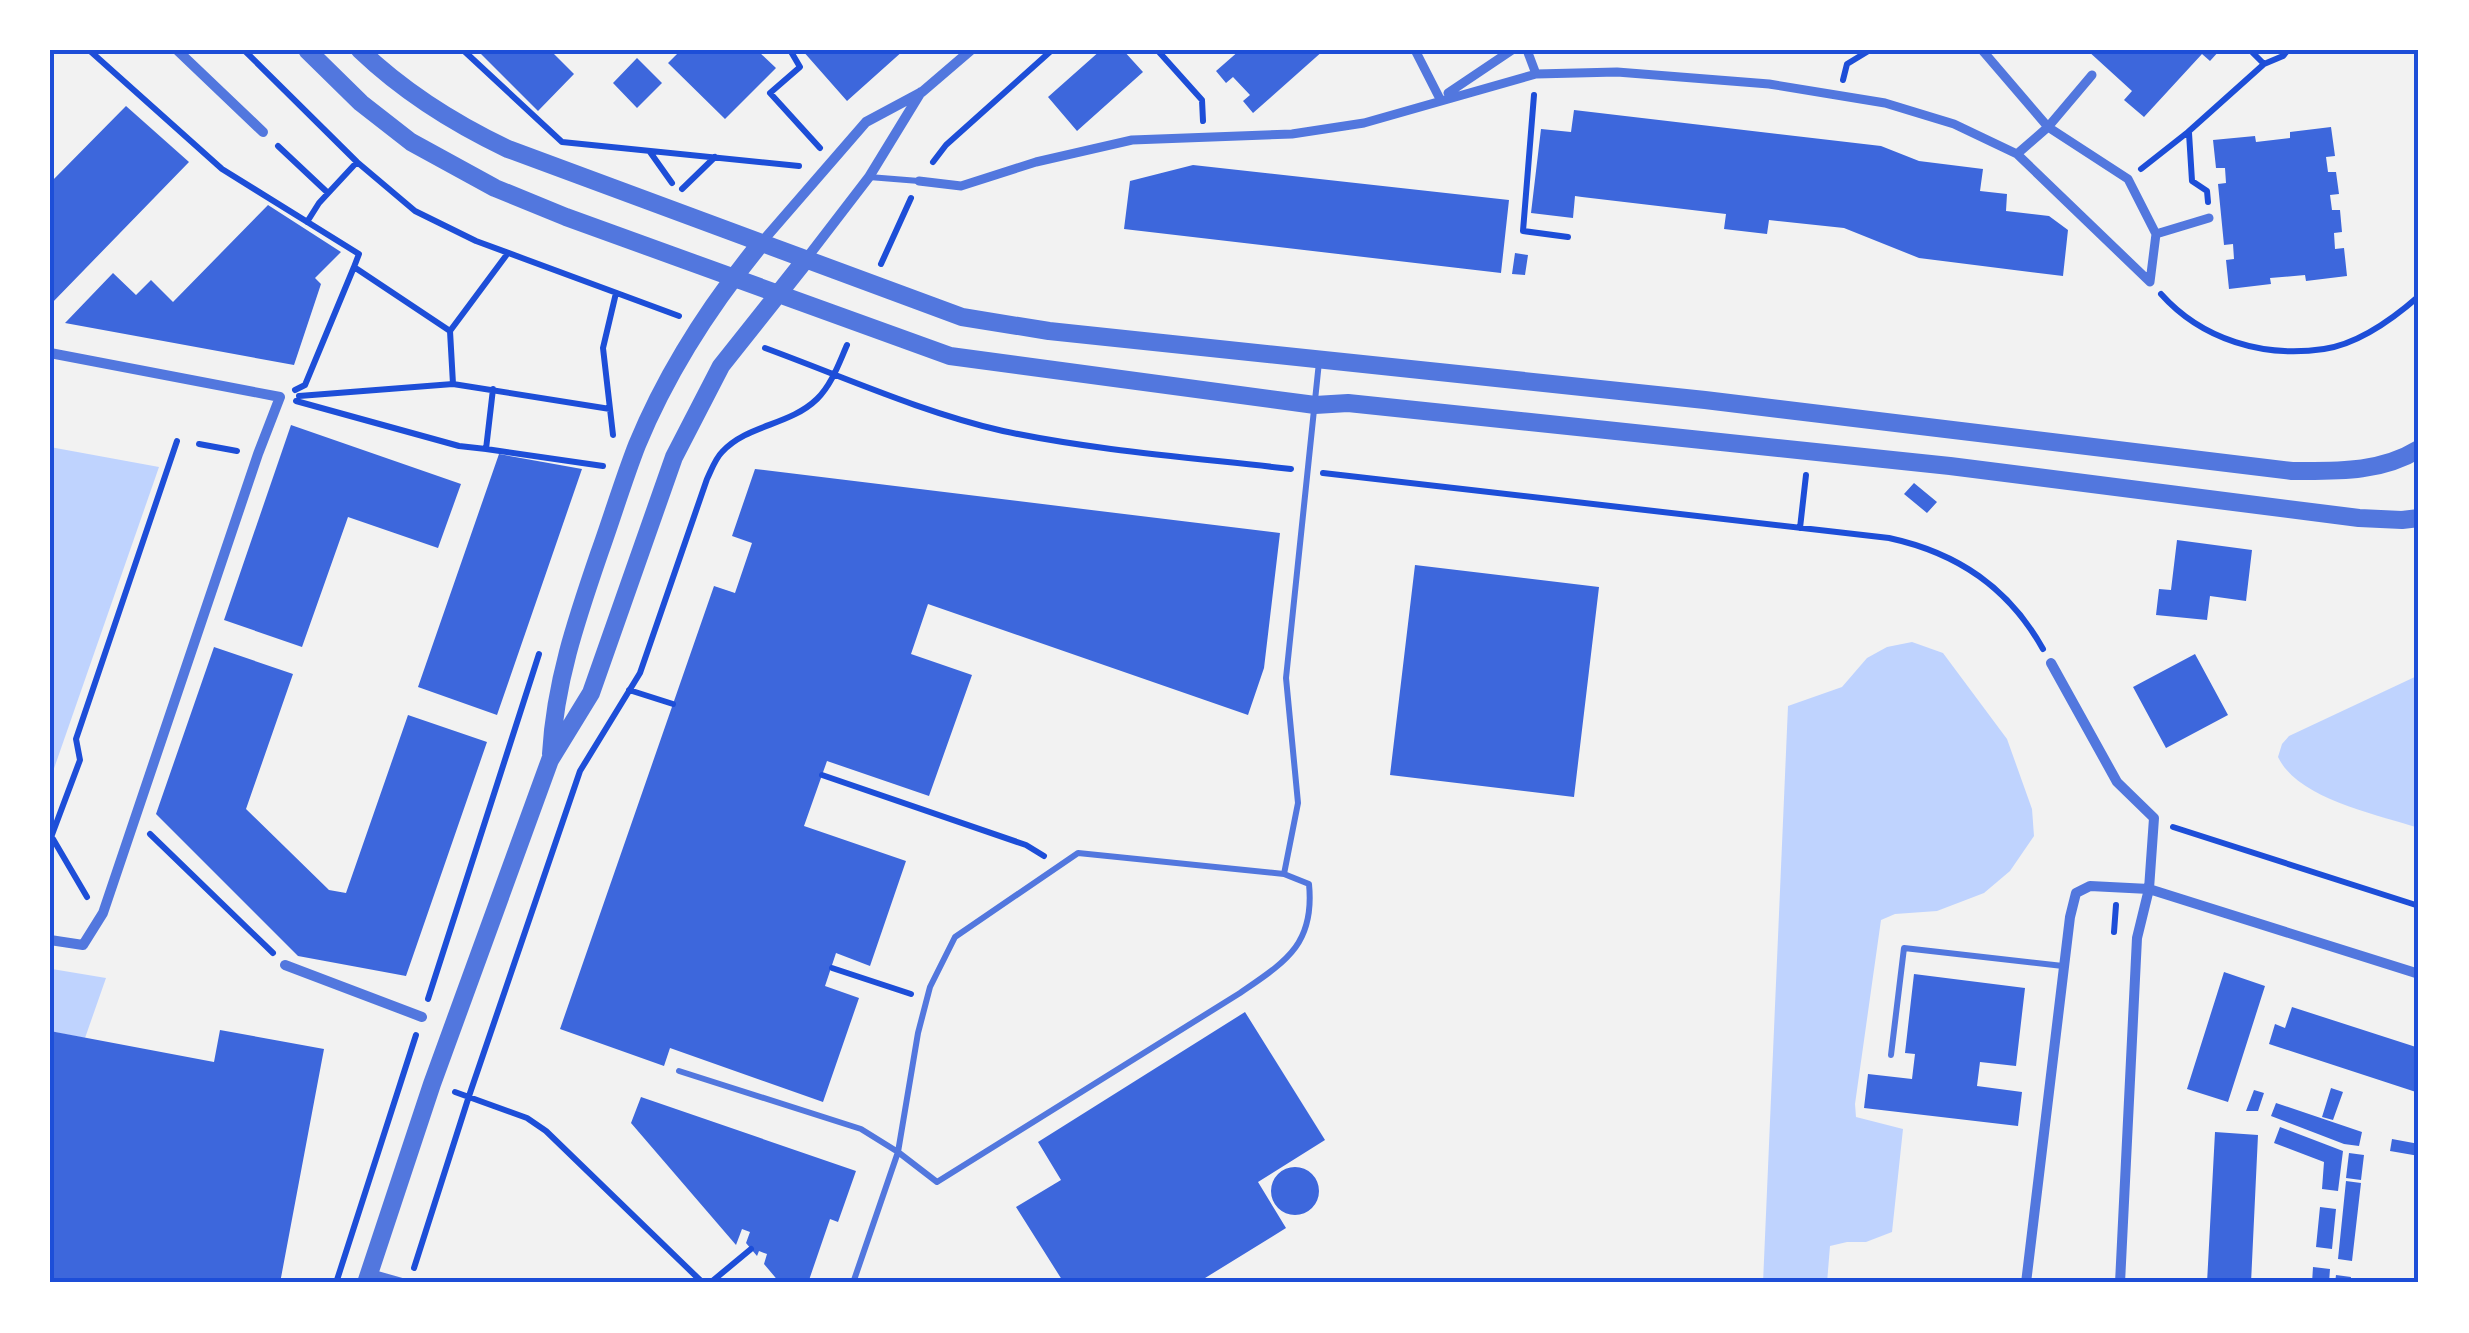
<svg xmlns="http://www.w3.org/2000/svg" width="2469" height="1333" viewBox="0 0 2469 1333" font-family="'Nunito Sans',sans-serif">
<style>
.water{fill:#bfd3fe}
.building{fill:#3d67dc}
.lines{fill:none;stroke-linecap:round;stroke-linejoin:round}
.path{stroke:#1d4ed8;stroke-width:6}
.service{stroke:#5277de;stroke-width:6}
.pedestrian{stroke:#5277de;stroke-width:9}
.minor{stroke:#5277de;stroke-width:10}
.tertiary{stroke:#5277de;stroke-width:18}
.neatline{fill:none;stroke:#1d4ed8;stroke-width:4}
</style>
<rect width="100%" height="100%" fill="#f2f2f2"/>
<path class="water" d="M 50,447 L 159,467 L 50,780 Z
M 1912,642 L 1943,653 L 2007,739 L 2032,809 L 2034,836 L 2010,871 L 1984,893 L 1937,911 L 1895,914 L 1881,920 L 1855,1104 L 1856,1117 L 1903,1129 L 1892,1232 L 1866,1242 L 1847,1242 L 1830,1246 L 1827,1283 L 1763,1283 L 1788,706 L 1842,687 L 1867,658 L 1887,647 Z
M 2419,675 L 2419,828 C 2376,814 2298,799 2278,757 L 2282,744 L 2289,736 Z
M 52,969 L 106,978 L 85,1038 L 54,1032 Z"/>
<path class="building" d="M 477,50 L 550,50 L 574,74 L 538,111 Z
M 681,50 L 757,50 L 776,68 L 725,119 L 668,63 Z
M 802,50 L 904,50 L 847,101 Z
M 1101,50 L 1123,50 L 1143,72 L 1077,131 L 1048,97 Z
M 1240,50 L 1324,50 L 1253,113 L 1243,101 L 1250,95 L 1233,77 L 1226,83 L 1216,71 Z
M 2087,50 L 2220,50 L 2210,61 L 2202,54 L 2144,117 L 2124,100 L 2132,91 Z
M 637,58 L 662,83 L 637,108 L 613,83 Z
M 126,106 L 189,162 L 50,305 L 50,183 Z
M 1574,110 L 1881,146 L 1919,161 L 1983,169 L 1980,191 L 2007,194 L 2006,211 L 2049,216 L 2068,230 L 2063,276 L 1919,258 L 1844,228 L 1769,220 L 1767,234 L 1724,229 L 1726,214 L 1582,197 L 1575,196 L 1573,218 L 1531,213 L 1541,129 L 1571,132 Z
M 2331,127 L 2335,156 L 2326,157 L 2328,172 L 2336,172 L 2339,194 L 2330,195 L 2332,210 L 2340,210 L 2342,232 L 2334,233 L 2335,249 L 2344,248 L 2347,276 L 2306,281 L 2305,275 L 2270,278 L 2271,284 L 2229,289 L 2226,260 L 2234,259 L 2233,244 L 2224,245 L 2218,184 L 2226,183 L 2225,168 L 2216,168 L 2213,140 L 2255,136 L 2256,142 L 2290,138 L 2290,132 Z
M 1193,165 L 1509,200 L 1501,273 L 1124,229 L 1130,181 Z
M 268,205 L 341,252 L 315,278 L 321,284 L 294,365 L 65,323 L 113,273 L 136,295 L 151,280 L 173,302 Z
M 1515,253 L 1528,255 L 1525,275 L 1512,274 Z
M 291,425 L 461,484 L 438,548 L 348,517 L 302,647 L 224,620 Z
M 499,454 L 582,469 L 497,715 L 418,687 Z
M 755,469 L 1280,533 L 1264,668 L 1248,715 L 928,604 L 911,654 L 972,675 L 929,796 L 827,761 L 804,826 L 906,861 L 870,966 L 836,953 L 825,986 L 859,998 L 823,1102 L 670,1048 L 664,1066 L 560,1029 L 714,586 L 735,593 L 752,543 L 732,536 Z
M 1914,483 L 1937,502 L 1927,513 L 1904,494 Z
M 2177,540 L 2252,550 L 2246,601 L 2210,596 L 2207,620 L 2156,615 L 2159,589 L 2171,590 Z
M 1415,565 L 1599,587 L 1574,797 L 1390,775 Z
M 214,647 L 293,674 L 246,809 L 329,890 L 346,893 L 408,715 L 487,742 L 406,976 L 298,956 L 156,814 Z
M 2195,654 L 2228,715 L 2166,748 L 2133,687 Z
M 2224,972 L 2265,986 L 2228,1102 L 2187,1089 Z
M 1914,974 L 2025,988 L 2016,1066 L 1980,1062 L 1977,1086 L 2022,1092 L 2018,1126 L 1864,1108 L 1868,1074 L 1912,1079 L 1915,1054 L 1905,1053 Z
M 2292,1007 L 2419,1048 L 2419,1093 L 2269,1044 L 2275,1024 L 2285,1028 Z
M 1245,1012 L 1325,1140 L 1258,1182 L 1286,1228 L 1197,1283 L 1064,1283 L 1016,1207 L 1061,1180 L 1038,1142 Z
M 220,1030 L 324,1049 L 280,1283 L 50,1283 L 50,1031 L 214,1062 Z
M 2331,1088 L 2343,1092 L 2333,1120 L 2322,1117 Z
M 2254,1090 L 2264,1093 L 2258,1111 L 2246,1111 Z
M 641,1097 L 856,1171 L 838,1222 L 830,1219 L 808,1283 L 780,1283 L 764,1264 L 767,1254 L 759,1251 L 757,1256 L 746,1243 L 750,1232 L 742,1229 L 736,1245 L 631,1123 Z
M 2276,1103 L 2362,1132 L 2359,1146 L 2344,1144 L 2271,1116 Z
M 2280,1127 L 2343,1151 L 2338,1191 L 2322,1189 L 2324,1162 L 2274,1143 Z
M 2215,1132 L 2258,1135 L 2251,1283 L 2207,1283 Z
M 2392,1139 L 2419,1144 L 2419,1156 L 2390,1151 Z
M 2349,1153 L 2364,1155 L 2361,1180 L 2346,1178 Z
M1271 1191a24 24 0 1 1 48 0a24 24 0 1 1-48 0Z
M 2346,1181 L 2361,1183 L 2352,1261 L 2338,1259 Z
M 2320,1207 L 2336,1209 L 2332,1249 L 2316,1247 Z
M 2313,1267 L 2330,1269 L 2329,1283 L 2312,1283 Z
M 2336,1275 L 2351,1277 L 2350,1283 L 2335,1283 Z"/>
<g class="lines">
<path class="path" d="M 89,50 L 222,169 L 359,254 L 354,267 L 450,331 L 453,384
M 244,50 L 357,162 L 415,211 L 476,241 L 679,316
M 463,50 L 562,142 L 799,166
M 790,50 L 800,67 L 770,93 L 820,148
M 1161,50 L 1159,52 L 1202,100 L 1203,121
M 2250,50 L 2264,64
M 1843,80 L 1847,64 L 1870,50
M 1534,95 L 1523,231 L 1568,237
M 2189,133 L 2192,181 L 2207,191 L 2208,202
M 278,146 L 328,193
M 650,152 L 672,183
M 933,162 L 946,145 L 1052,50
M 2141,169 L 2188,132 L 2264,64 L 2283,56 L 2288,50
M 682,189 L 715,157
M 307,222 L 319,203 L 357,162
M 881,264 L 911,198
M 2161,294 C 2202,340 2264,358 2324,349 C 2358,344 2394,318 2419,296
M 450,331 L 508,253
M 765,348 C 844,377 921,412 1003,431 C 1097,451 1196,458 1291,469
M 493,389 L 486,449 L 603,466
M 295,390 L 305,385 L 354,267
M 299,396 L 453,384 L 610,409
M 296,401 L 459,446 L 486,449
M 613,435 L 603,348 L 616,293
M 199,444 L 237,451
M 1323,473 L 1889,538 C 1958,553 2009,588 2043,649
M 1800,528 L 1806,475
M 629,690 L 673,704
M 822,775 L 1026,845 L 1044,856
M 2173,827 L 2419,906
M 150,834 L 273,953
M 53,839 L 87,897
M 50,840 L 80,760 L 76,739 L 177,441
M 2114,932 L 2116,905
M 832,968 L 911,994
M 428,999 L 539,654
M 455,1092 L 527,1118 L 546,1131 L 703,1283
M 414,1268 L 469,1096 L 580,771 L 640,673 L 707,479 C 711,471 715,459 722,452 C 748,424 789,426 817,399 C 832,384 839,363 847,345
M 336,1283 L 416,1035
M 710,1283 L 751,1249"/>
<path class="service" d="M 869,177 L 919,181
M 1078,853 L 1284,874 L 1309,884 C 1315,945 1285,962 1240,993 L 937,1182 L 898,1152 L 918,1033 L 930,987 L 955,937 Z
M 1284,874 L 1298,803 L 1286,678 L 1319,362
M 1891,1055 L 1904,948 L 2063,966
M 679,1071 L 861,1129 L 898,1152 L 853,1283
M 1864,1283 L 1878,1283"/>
<path class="pedestrian" d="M 1415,50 L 1440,99
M 1527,50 L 1536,74
M 1982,50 L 2048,127 L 2128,179 L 2156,234 L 2150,282
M 1448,93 L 1512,50
M 2017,154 L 2048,127 L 2092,75
M 919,181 L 961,186 L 1036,162 L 1132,140 L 1292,134 L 1364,123 L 1536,74 L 1617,72 L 1769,84 L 1885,103 L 1954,124 L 2017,154 L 2150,282
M 2156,234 L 2209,218"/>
<path class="minor" d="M 177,50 L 263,132
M 761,243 L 866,122 L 922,92 L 971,50
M 806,259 L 869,177 L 921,92
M 50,353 L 280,397 L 258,454 L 103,913 L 83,945 L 50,940
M 2051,663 L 2117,782 L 2154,818 L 2149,889 L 2137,938 L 2120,1283
M 285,965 L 422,1017
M 370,1274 L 402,1283
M 2026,1283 L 2070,917 L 2076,893 L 2090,886 L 2149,889 L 2419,974"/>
<path class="tertiary" d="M 307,50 L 361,103 L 411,142 L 495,188 L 566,217 L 950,356 L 1315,405 L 1348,403 L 1950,466 L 2359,518 L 2402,520 L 2419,518
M 360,50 C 405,93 453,123 508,149 L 962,317 L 1049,331 L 1705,400 L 2292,471 C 2336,471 2380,473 2419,449
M 551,754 C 555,683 576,621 599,554 C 612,518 623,481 637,445 C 667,372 711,304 761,243
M 366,1283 L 432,1084 L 550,760 L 591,693 L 674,457 L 721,366 L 806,259"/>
</g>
<rect width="2469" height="1333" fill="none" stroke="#ffffff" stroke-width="105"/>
<rect x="52" y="52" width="2364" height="1228" class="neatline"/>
</svg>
